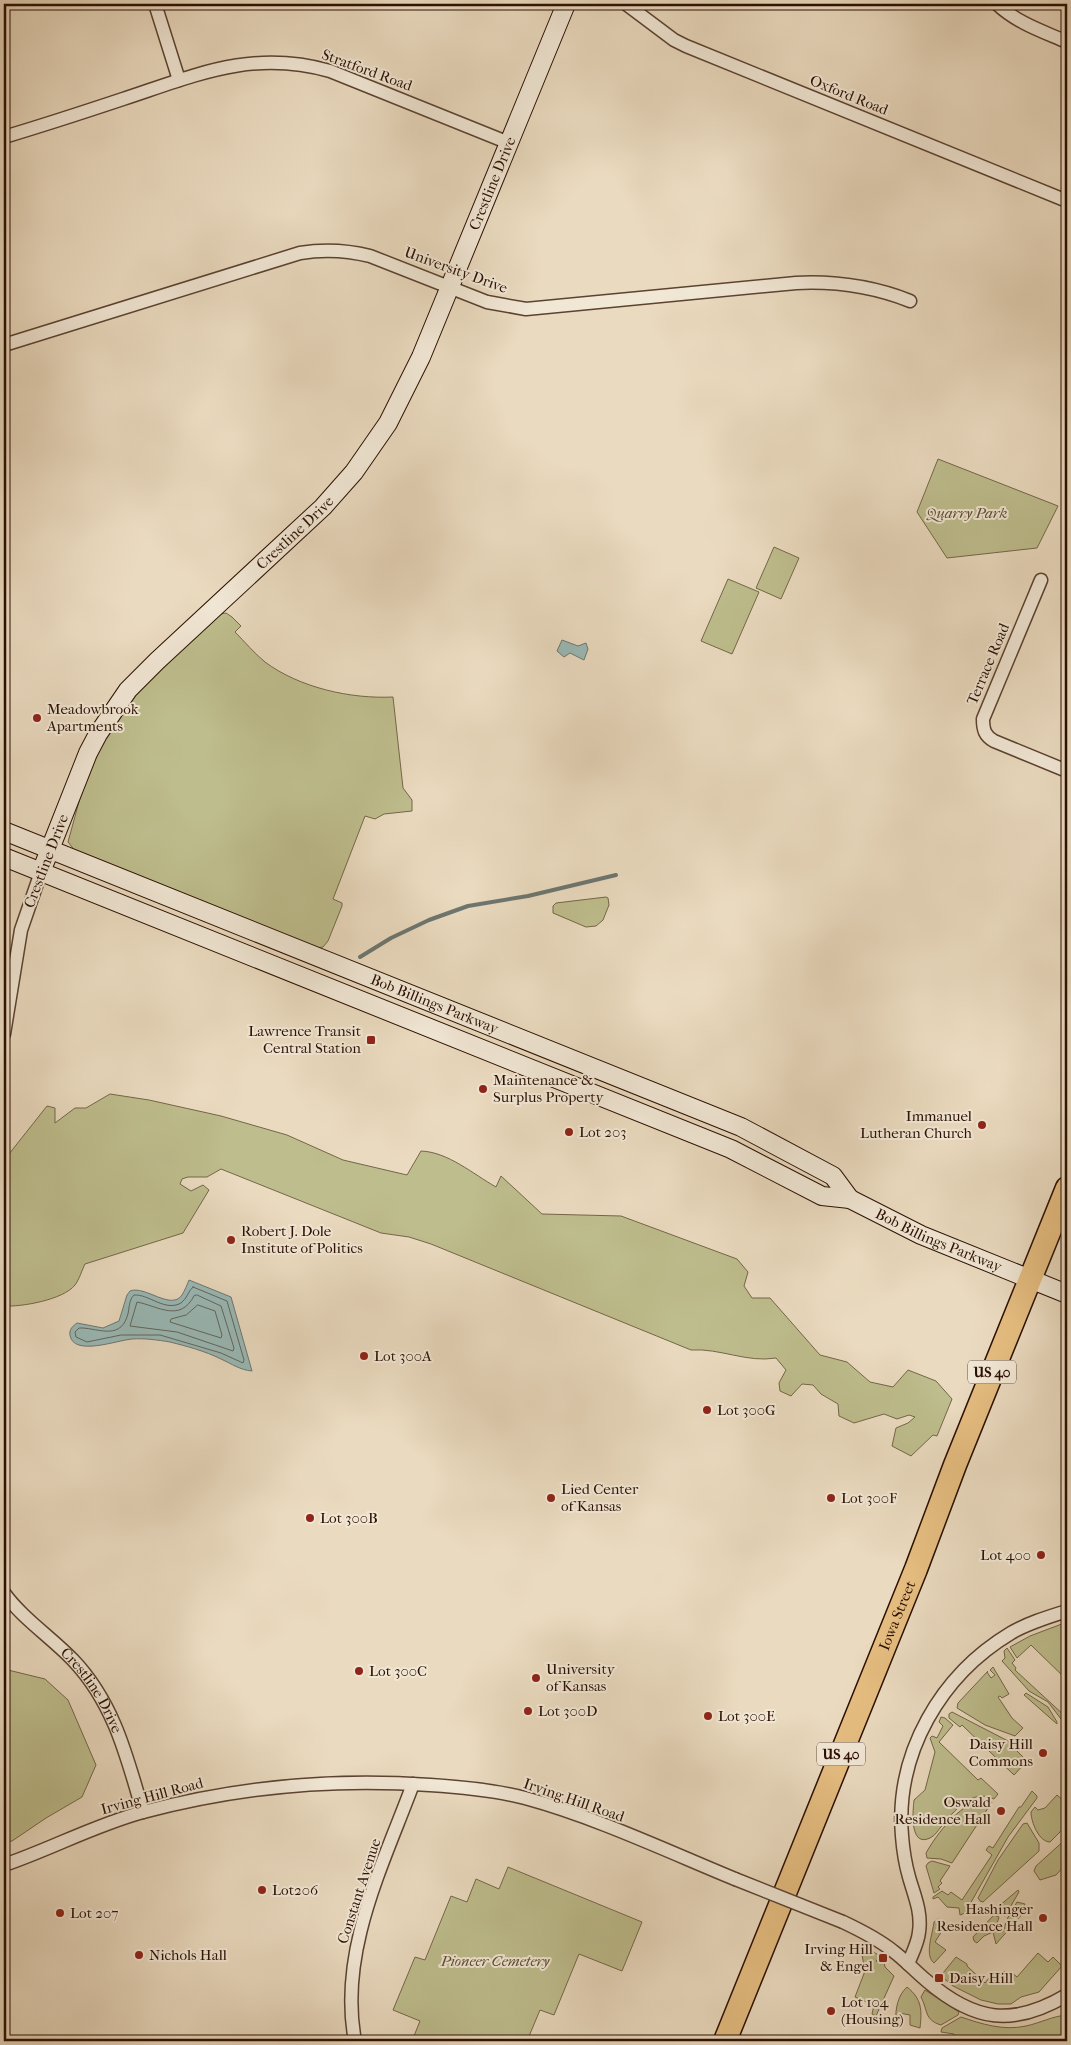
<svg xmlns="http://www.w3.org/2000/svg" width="1071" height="2045" viewBox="0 0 1071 2045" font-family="'IM FELL French Canon',serif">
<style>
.green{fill:#bebd8d;stroke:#746648}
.water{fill:#99bab8;stroke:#6d766f}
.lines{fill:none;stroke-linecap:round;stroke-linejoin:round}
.shore{stroke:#62645d;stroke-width:1}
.stream{stroke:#6d766f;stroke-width:4}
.street-casing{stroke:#5b4231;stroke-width:15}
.secondary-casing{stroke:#2b0f02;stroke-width:20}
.highway-casing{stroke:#2b0f02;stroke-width:25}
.street{stroke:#f1e7d5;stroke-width:12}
.secondary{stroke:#f1e7d5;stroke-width:18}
.highway{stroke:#e5bd80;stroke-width:22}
.street-bridge-casing{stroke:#5b4231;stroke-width:15;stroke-linecap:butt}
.street-bridge{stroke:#f1e7d5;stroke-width:12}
.poi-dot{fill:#8f2418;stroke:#f1e7d5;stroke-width:2}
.labels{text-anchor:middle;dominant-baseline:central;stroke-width:4;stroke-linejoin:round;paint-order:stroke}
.shield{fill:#f1e7d5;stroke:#665041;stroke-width:1}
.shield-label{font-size:14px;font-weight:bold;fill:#2b0f02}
.street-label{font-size:15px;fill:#2b0f02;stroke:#f1e7d5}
.park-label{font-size:15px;font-style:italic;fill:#5e4c33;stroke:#f1e7d5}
.poi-label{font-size:15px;fill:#2b0f02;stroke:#f1e7d5;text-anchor:start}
</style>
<rect width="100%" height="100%" fill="#eadabf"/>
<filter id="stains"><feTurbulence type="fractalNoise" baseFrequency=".004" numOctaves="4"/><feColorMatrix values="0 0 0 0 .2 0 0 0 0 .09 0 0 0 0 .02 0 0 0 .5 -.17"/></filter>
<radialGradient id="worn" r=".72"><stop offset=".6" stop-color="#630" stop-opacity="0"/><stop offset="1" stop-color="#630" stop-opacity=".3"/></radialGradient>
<path class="green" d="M 938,459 L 1058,506 L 1037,548 L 947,558 L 917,512 Z
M 774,547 L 799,558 L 781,599 L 756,588 Z
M 728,579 L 759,592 L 732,654 L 701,641 Z
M 226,613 L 232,617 L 241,626 L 235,632 C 245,642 254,653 265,662 C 300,688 351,699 393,697 L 403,788 L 412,800 L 412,811 L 384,814 L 375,819 L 365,816 L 333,899 L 342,903 L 342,906 L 328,941 L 323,947 L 317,948 L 76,852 L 68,842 L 83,787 L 96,755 L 120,713 L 147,681 L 220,614 Z
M 606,897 L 608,898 L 609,905 L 603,920 L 596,926 L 586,927 L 553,913 L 553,906 L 556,903 Z
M 110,1094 L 149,1100 L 221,1116 L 287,1135 L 343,1160 L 407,1175 L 421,1151 C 448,1152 473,1174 496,1187 L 501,1176 L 542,1214 L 621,1216 L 737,1259 L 748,1272 L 744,1286 L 752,1298 L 770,1298 L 820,1355 L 847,1362 L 870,1382 L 893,1387 L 908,1370 L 936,1381 L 952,1399 L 937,1436 L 933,1435 L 911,1456 L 892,1446 L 896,1428 L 908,1423 L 915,1417 L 909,1415 L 897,1419 L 884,1414 L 854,1423 L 839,1416 L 838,1404 L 821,1394 L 813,1385 L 802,1384 L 791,1396 L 780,1391 L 779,1383 L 786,1370 L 776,1358 C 747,1363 720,1348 691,1350 L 431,1244 L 409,1237 L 381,1233 L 221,1169 L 207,1177 L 188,1177 L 182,1179 L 180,1184 L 191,1191 L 203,1185 L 209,1190 L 183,1233 L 85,1264 C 82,1270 79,1280 75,1285 C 63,1300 21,1307 4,1306 L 4,1181 L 9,1154 L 47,1106 L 55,1108 L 55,1123 L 75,1108 L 86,1108 Z
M 1067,1622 L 1067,1680 L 1031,1645 L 1017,1658 L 1010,1647 L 1030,1636 Z
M 1007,1648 L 1015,1660 L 1012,1663 L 1016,1668 L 1015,1670 L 1066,1717 L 1064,1719 L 1061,1719 L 1048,1702 L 1029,1691 L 1002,1661 L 1005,1658 L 1004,1651 Z
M 993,1667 L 1009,1694 L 1002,1698 L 1000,1696 L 998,1697 L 1012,1718 L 1023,1728 L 1015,1736 L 985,1725 L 957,1708 L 958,1703 L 988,1671 L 987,1672 L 991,1678 L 995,1675 L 990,1670 Z
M 4,1669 L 45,1679 L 68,1700 L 96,1765 L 82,1797 L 46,1818 L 12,1841 L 4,1842 Z
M 1026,1693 L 1048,1707 L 1057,1722 L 1057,1724 L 1024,1695 Z
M 952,1712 L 1010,1742 L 1009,1743 L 1027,1761 L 1014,1775 L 962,1725 L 960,1727 L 949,1718 L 949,1714 Z
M 941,1717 L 945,1718 L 953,1725 L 939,1742 L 978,1780 L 981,1778 L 998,1794 L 994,1799 C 972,1788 954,1811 941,1827 C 938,1830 935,1836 930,1838 C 909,1848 913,1810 914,1800 L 925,1790 L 935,1752 L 930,1738 L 932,1736 L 937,1738 L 943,1726 L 939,1722 Z
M 1032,1791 L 1037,1796 L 1037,1798 L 1008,1837 L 965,1913 L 960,1915 L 959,1908 L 947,1907 L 938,1897 L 933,1899 L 933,1897 L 942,1891 L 948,1895 L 951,1892 L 962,1900 L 992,1855 L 986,1850 L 989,1846 L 993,1848 L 1019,1807 L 1021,1807 Z
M 1057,1795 L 1067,1804 L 1067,1825 L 1050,1842 C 1039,1842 1031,1822 1031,1812 L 1035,1807 L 1038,1810 L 1045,1808 Z
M 981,1799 L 992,1802 L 952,1863 L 941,1859 L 927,1858 L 926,1853 C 938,1832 958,1807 981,1799 Z
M 1027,1823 L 1039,1843 L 1039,1851 L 983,1902 L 980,1901 L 978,1898 L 998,1860 L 1023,1824 Z
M 1067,1838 L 1067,1863 L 1056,1875 L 1040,1880 L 1034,1871 L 1036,1866 Z
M 932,1861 L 950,1866 L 940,1881 L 942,1883 L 938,1887 L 940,1889 L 934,1893 L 926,1866 L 928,1863 Z
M 508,1867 L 642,1922 L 622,1971 L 579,1954 L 554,2015 L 540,2010 L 527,2041 L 412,2041 L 420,2021 L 393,2010 L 415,1957 L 425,1960 L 451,1896 L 467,1902 L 476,1879 L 499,1889 Z
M 1018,1890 L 1019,1892 L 1005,1916 L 999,1913 L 998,1907 Z
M 1017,1902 L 1025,1904 L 1022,1910 L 1024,1912 L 996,1944 L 993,1932 L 984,1936 L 977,1943 L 974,1941 L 973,1937 L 994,1915 L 999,1917 L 995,1930 L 1003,1932 L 1007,1919 Z
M 938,1919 L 947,1923 L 935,1942 L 946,1950 L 934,1963 C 924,1955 933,1933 934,1922 Z
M 860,1944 L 880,1956 L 876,1961 L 881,1964 L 883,1958 L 885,1967 L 894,1976 L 876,2016 L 872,2014 L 874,2005 L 855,1997 L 865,1971 Z
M 1038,1953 L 1048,1962 L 1053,1957 L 1062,1966 L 1039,1992 L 1021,1997 L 1011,2004 L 998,2004 L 981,2000 L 953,1986 L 942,1977 L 943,1973 L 956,1957 L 967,1964 L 967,1966 L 985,1983 L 989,1978 L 993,1982 L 1004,1971 L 1009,1976 L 1012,1973 L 1017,1977 Z
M 907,1987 C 922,1999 922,2010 920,2028 L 910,2025 L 910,2015 L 899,2013 L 897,2021 L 896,2021 C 895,2009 898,1995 907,1987 Z
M 925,1990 L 959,2012 L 958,2015 L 941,2025 C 924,2020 928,2010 921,1997 Z
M 1067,2015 L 1067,2031 L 1052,2041 L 959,2041 L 954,2040 L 954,2034 L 941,2032 L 942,2028 L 961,2017 C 982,2024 1003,2031 1026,2026 C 1040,2023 1053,2016 1067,2015 Z"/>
<path class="water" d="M 562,640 L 578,646 L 586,643 L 588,649 L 584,660 L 570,653 L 564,657 L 557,651 Z
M 189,1280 L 231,1297 L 252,1371 C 240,1370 232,1364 221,1359 C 205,1351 186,1346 170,1342 C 158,1340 144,1338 132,1339 C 118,1340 73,1357 70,1335 C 69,1329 73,1326 77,1323 L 103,1328 L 119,1321 L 127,1295 L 130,1291 C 145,1285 171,1311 182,1295 C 185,1290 187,1285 189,1280 Z"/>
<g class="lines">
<path class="shore" d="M 193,1287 L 227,1301 L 244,1360 L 243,1363 L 221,1353 L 160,1335 L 121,1335 L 87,1342 L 76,1337 L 75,1332 L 79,1328 C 95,1327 119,1341 127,1317 C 130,1309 128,1301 134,1295 C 149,1294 165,1312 181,1303 C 187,1299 188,1291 193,1287 Z
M 197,1295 L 221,1306 L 234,1348 L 233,1351 L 177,1332 L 130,1326 L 137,1302 C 158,1306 180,1323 194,1296 Z
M 198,1305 L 215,1311 L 222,1335 L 221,1338 L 170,1322 L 171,1319 L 186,1315 Z"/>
<path class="stream" d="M 360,957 L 391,938 L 429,920 L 468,906 L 528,896 L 616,875"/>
<g class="street-casing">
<g id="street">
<path d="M 626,4 L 674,40 L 686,46 L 1067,201"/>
<path d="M 997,4 C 1017,23 1042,31 1067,42"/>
<path d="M 156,7 L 179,80"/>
<path d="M 4,137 C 44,125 84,112 123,99 C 196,75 252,49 330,71 L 509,143"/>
<path d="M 4,345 L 300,253 C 324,249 346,250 370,256 L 487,302 L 526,309 L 796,283 C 836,281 872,286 910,301"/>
<path d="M 1041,580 L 983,719 C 983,730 985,736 994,741 L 1067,771"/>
<path d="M 4,1034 L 21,930 L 41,872"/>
<path id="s1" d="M 4,1593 C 23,1619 51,1637 73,1660 C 114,1703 127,1757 143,1812"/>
<path d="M 4,1865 C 51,1849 95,1825 143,1812 C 237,1787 334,1778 430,1785 C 462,1787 494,1790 525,1798 C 595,1817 667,1851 735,1879"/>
<path d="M 843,1922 C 860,1930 878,1939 893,1951 C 905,1960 916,1972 927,1981 C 975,2022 1013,2027 1067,1995"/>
<path d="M 908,1964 C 912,1954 918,1943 919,1932 C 922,1912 914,1895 909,1877 C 905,1863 903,1849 902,1836 C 895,1753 941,1675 1011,1633 C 1028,1623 1048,1617 1067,1611"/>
<path d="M 355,2041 C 338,1952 383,1865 413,1784"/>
</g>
</g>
<g class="secondary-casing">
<g id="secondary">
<path id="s2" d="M 4,831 L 741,1127 L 833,1176 L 850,1199"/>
<path id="s3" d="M 4,857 L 731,1149 L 822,1196 L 850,1199 L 921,1235 L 1067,1294"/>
<path id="s4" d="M 41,872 L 88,753 L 98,734 L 128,690 L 157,661 L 323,507 L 354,472 L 388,423 L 421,357 L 566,4"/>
</g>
</g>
<g class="highway-casing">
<g id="highway">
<path id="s5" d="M 725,2041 L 916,1569 L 955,1465 L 1067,1188"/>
</g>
</g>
<use href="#street" class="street"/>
<use href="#secondary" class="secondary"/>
<use href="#highway" class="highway"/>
<g class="street-bridge-casing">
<path id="street-bridge" d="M 735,1879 L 843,1922"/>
</g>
<use href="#street-bridge" class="street-bridge"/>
</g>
<g class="poi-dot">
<circle cx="37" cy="718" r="5"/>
<rect x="366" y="1035" width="10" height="10" rx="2.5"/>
<circle cx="483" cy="1089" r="5"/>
<circle cx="982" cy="1125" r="5"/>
<circle cx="569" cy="1132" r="5"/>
<circle cx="231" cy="1240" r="5"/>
<circle cx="364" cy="1356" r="5"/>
<circle cx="707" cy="1410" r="5"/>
<circle cx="551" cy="1498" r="5"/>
<circle cx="831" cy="1498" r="5"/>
<circle cx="310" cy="1518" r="5"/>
<circle cx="1041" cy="1555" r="5"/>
<circle cx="359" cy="1671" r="5"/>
<circle cx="536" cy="1678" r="5"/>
<circle cx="528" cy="1711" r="5"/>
<circle cx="708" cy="1716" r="5"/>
<circle cx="1043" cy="1753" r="5"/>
<circle cx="1001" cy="1811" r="5"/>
<circle cx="262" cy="1890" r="5"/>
<circle cx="60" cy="1913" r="5"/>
<circle cx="1043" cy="1918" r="5"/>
<circle cx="139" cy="1955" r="5"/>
<rect x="878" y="1953" width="10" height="10" rx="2.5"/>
<rect x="934" y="1973" width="10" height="10" rx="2.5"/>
<circle cx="831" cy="2011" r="5"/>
</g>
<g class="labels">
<g class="shield">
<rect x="968" y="1360.5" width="48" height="23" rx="4"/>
<rect x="817" y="1742.5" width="48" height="23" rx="4"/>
</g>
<g class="shield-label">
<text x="992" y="1372">US 40</text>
<text x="841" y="1754">US 40</text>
</g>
<g class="street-label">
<text transform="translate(367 70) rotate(20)">Stratford Road</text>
<text transform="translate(849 95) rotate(22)">Oxford Road</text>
<text stroke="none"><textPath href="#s4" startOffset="838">Crestline Drive</textPath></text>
<text transform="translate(456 270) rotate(20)">University Drive</text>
<text stroke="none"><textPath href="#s4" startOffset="432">Crestline Drive</textPath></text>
<text transform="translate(988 664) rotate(-67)">Terrace Road</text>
<text transform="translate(46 861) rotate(-69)">Crestline Drive</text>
<text stroke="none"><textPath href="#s2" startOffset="464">Bob Billings Parkway</textPath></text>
<text stroke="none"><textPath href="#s3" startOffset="1012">Bob Billings Parkway</textPath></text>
<text stroke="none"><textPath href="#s5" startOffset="459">Iowa Street</textPath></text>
<text stroke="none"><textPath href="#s1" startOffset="132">Crestline Drive</textPath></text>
<text transform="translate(152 1796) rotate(-15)">Irving Hill Road</text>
<text transform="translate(574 1800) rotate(19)">Irving Hill Road</text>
<text transform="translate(359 1891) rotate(-72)">Constant Avenue</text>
</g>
<g class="park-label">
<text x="967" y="513">Quarry Park</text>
<text x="495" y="1961">Pioneer Cemetery</text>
</g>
<g class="poi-label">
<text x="47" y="709">Meadowbrook<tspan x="47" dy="17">Apartments</tspan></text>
<text x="361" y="1031" text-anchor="end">Lawrence Transit<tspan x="361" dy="17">Central Station</tspan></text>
<text x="493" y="1080">Maintenance &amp;<tspan x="493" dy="17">Surplus Property</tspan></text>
<text x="972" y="1116" text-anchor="end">Immanuel<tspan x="972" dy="17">Lutheran Church</tspan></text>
<text x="579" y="1132">Lot 203</text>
<text x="241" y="1231">Robert J. Dole<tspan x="241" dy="17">Institute of Politics</tspan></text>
<text x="374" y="1356">Lot 300A</text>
<text x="717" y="1410">Lot 300G</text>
<text x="561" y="1489">Lied Center<tspan x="561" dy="17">of Kansas</tspan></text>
<text x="841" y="1498">Lot 300F</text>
<text x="320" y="1518">Lot 300B</text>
<text x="1031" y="1555" text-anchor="end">Lot 400</text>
<text x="546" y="1669">University<tspan x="546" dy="17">of Kansas</tspan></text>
<text x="369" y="1671">Lot 300C</text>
<text x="538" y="1711">Lot 300D</text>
<text x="718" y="1716">Lot 300E</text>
<text x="1033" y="1744" text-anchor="end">Daisy Hill<tspan x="1033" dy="17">Commons</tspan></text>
<text x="991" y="1802" text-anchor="end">Oswald<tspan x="991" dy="17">Residence Hall</tspan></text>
<text x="272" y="1890">Lot206</text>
<text x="1033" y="1909" text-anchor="end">Hashinger<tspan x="1033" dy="17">Residence Hall</tspan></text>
<text x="70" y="1913">Lot 207</text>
<text x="873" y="1949" text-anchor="end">Irving Hill<tspan x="873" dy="17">&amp; Engel</tspan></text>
<text x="149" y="1955">Nichols Hall</text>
<text x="949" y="1978">Daisy Hill</text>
<text x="841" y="2002">Lot 104<tspan x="841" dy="17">(Housing)</tspan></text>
</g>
</g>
<rect width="1071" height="2045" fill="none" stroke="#eadabf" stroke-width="20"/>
<rect x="5" y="5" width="1061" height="2035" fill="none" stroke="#2b0f02" stroke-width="2.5"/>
<rect x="10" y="10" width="1051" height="2025" fill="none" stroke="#2b0f02"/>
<rect width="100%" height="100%" filter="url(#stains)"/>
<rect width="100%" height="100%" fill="url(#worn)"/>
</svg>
